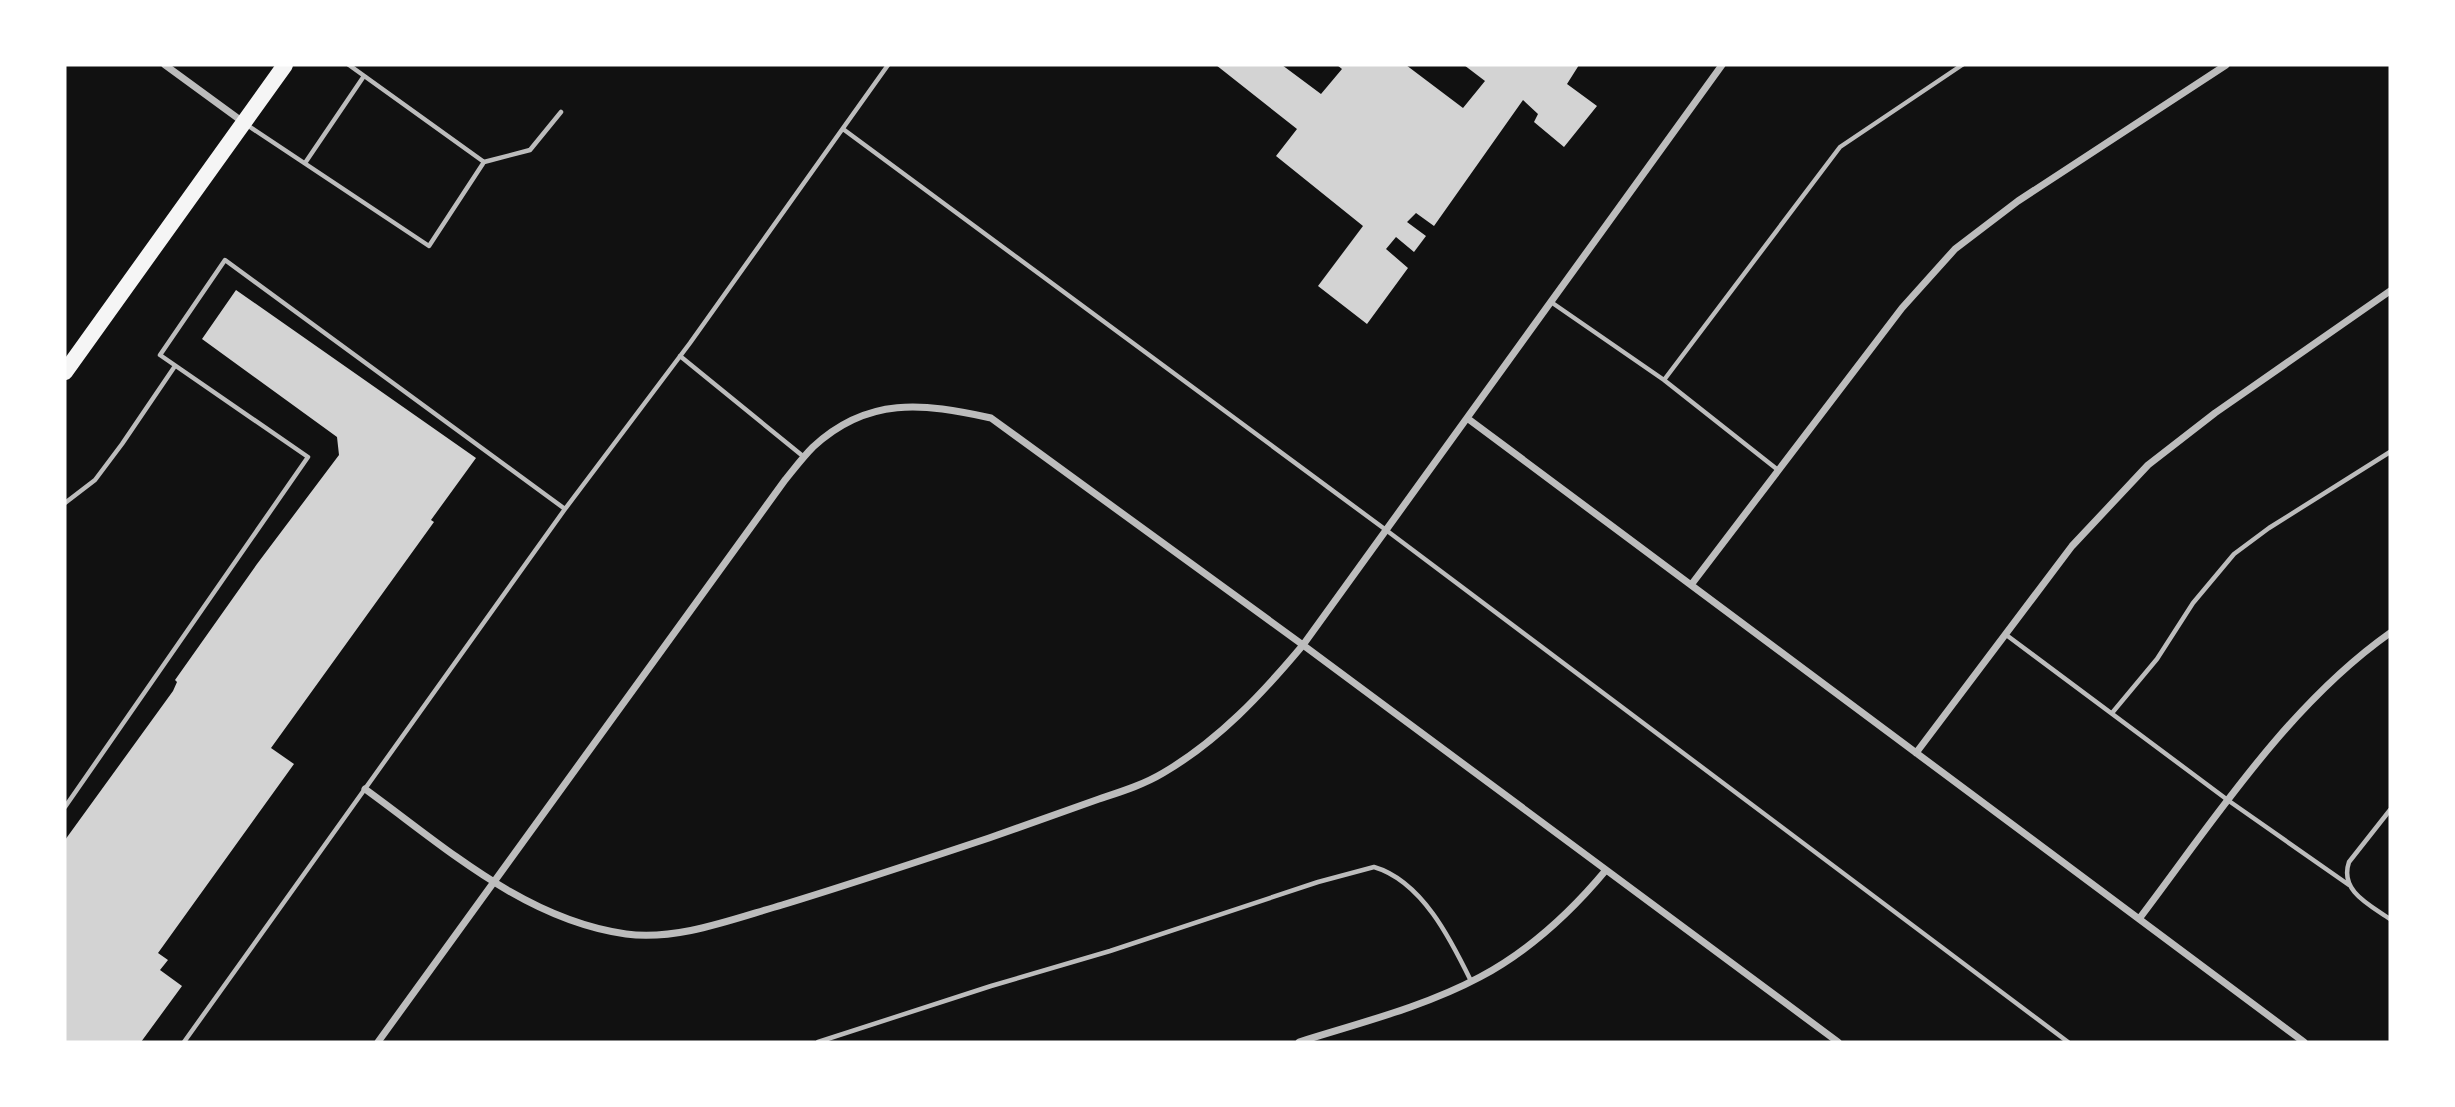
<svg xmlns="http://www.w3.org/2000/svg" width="2455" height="1107" viewBox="0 0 2455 1107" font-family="Arial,sans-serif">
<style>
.building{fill:#d3d3d3}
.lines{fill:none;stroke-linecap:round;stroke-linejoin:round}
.service{stroke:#bcbcbc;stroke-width:4.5}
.minor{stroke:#bcbcbc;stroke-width:7}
.primary{stroke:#f5f5f5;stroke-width:16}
</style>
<rect width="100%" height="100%" fill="#111"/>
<path class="building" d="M 1216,65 L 1282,65 L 1321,94 L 1342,69 L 1337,65 L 1406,65 L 1463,108 L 1485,81 L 1464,65 L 1579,65 L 1567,84 L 1597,106 L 1564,147 L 1534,122 L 1538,114 L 1523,100 L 1434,226 L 1416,213 L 1407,222 L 1426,236 L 1414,252 L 1396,237 L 1386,249 L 1408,268 L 1367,324 L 1318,286 L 1363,226 L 1276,156 L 1297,129 Z
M 236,290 L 476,458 L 431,520 L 434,522 L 271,748 L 294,764 L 158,953 L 168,960 L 160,970 L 182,986 L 141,1042 L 65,1042 L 65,840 L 173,691 L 177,682 L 175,680 L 257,564 L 339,455 L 337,437 L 202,339 Z"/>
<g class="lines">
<path class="service" d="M 247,125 L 429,246 L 484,162 L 349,65
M 843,129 L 1386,530 L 2068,1042
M 484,162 L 530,150 L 561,112
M 305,163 L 364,76
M 1551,302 L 1664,380 L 1778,470
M 680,356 L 804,457
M 1664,380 L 1840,147 L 1962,65
M 65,503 L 95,480 L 122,444 L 175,366
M 565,509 L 690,343 L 888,65
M 2005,634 L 2229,801 L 2349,885
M 2112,713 L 2157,659 L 2193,603 L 2234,554 L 2269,528 L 2390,452
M 65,807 L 308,457 L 160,355 L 225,260 L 565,509 L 184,1042
M 2390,810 L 2349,862 C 2339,891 2370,905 2390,919
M 818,1042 L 991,986 L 1110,951 L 1318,882 L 1374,867 C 1422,881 1451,940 1471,981"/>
<path class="minor" d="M 165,65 L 243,122
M 1467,418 L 2304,1042
M 1691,585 L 1902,308 L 1955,249 L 2018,201 L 2226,65
M 1916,753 L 2072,546 L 2148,465 L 2215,413 L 2390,291
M 365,789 C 445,847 525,920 626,934 C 677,941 733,919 782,905 C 851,884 920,861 989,838 C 1025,825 1062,812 1099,799 C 1120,792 1143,785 1163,773 C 1218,741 1262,694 1303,645 L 1722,65
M 2139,919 C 2214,820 2288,705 2390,633
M 378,1042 L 785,480 C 794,469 803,457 813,447 C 868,396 923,403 991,418 L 1303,645 L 1838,1042
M 1299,1042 C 1359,1023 1424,1007 1480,977 C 1529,951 1571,912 1606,870"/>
<path class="primary" d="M 65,372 L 285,65"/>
</g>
<rect width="2455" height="1107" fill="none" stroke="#ffffff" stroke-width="133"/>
</svg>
